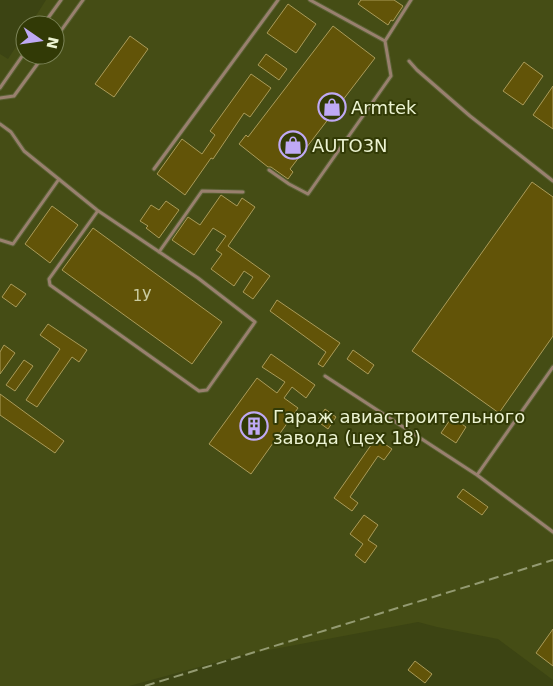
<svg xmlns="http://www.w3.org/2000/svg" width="553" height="686" viewBox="0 0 553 686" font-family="'DejaVu Sans',sans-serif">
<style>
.built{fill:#454d15}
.building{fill:#625408;stroke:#aa9b59}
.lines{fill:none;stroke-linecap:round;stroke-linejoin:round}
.service-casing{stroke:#586032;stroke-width:5}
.service{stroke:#99806e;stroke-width:3}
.rail{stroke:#939a71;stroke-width:2;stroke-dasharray:10 5;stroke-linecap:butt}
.labels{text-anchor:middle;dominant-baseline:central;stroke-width:4;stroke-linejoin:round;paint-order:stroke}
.number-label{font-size:15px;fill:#cacba0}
.poi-label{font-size:18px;fill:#ecf3d2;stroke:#323a06;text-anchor:start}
</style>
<rect width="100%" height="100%" fill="#3c4413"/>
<path class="built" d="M 46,0 L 553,0 L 553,680 L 498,639 L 437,627 L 418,622 L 247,654 L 129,686 L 0,686 L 0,54 L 8,59 L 25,33 L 25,55 L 55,55 L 55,25 L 30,25 Z"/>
<path class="building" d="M 361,0 L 394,0 L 403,6 L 393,21 L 391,20 L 388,25 L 358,4 Z
M 288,4 L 316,24 L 296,53 L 267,33 Z
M 333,26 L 375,58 L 290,169 L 293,172 L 288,179 L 271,167 L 268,167 L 239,144 L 246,135 L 248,137 Z
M 130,36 L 148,49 L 114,97 L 95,84 Z
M 266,54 L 287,69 L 279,80 L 258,65 Z
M 524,62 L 543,76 L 523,105 L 503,91 Z
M 251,74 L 271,88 L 250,117 L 244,113 L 213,159 L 211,158 L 185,195 L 157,174 L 182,139 L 202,154 L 215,135 L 210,131 Z
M 553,86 L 553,129 L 533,115 Z
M 532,182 L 553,197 L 553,336 L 499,413 L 412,351 Z
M 221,195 L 237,206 L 242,198 L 255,207 L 228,246 L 270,276 L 253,299 L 243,292 L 253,277 L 244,271 L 234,286 L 211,269 L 222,254 L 216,250 L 226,236 L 213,228 L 194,255 L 172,240 L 188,217 L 200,225 Z
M 166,201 L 179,210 L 159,238 L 146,228 L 148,226 L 140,221 L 151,205 L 159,210 Z
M 52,206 L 78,225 L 50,263 L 25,244 Z
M 93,228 L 222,322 L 192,364 L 62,270 Z
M 11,284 L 26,294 L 16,307 L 2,297 Z
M 277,300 L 340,343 L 323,367 L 318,364 L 326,352 L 270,311 Z
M 48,324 L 87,350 L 79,362 L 72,357 L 37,407 L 26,400 L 60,349 L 40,335 Z
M 4,345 L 15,353 L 0,374 L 0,352 Z
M 353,350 L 374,365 L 368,374 L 347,359 Z
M 271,354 L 315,385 L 306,398 L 292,387 L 284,398 L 298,408 L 251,474 L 209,444 L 257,378 L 277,393 L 285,382 L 262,367 Z
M 24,360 L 33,366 L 15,391 L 6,385 Z
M 0,394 L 64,441 L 55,453 L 0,415 Z
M 325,409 L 336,417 L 328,429 L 317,421 Z
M 452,417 L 466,427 L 456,443 L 441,433 Z
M 376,438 L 392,449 L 384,460 L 378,456 L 350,497 L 358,503 L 352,511 L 334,498 Z
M 463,489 L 488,507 L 482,515 L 457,497 Z
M 364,515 L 378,525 L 368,540 L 377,546 L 365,563 L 355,555 L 363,544 L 350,534 Z
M 553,629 L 553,666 L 536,653 Z
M 415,661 L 432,674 L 425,683 L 408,670 Z"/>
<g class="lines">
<g class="service-casing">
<path id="service" d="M 310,0 L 385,41 L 411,0
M 43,25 L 61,0
M 55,39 L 83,0
M 409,61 L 417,70 L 470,116 L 553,181
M 0,88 L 25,52
M 0,98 L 14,96 L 44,55
M 0,124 L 11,132 L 24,151 L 97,210 L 198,278 L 255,322 L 207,390 L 199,391 L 50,285 L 49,279 L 97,212 L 97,210
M 154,169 L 278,0
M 269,170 L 289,184 L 308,194 L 391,76 L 385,41
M 0,240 L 13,244 L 59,179
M 159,252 L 202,191 L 243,192
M 553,367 L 477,475 L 553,532
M 325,376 L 477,475"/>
</g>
<use href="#service" class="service"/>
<path class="rail" d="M 145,686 L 553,560"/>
</g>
<defs>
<g id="shop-ring" transform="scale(1.4375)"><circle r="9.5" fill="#323a06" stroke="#bfa9f4" stroke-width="1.5"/><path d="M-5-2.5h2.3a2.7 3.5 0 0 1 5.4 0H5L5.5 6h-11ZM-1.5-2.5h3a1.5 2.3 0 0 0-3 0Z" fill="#bfa9f4"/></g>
<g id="building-ring" transform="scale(1.4375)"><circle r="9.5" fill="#323a06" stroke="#bfa9f4" stroke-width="1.5"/><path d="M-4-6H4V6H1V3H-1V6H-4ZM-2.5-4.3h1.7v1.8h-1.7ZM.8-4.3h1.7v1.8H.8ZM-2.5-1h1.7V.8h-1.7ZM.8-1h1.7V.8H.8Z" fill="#bfa9f4"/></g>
</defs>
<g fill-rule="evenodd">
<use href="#shop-ring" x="332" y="107"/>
<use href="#shop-ring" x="293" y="145"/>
<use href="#building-ring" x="254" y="426"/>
</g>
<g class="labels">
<g class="number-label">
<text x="142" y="296">1У</text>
</g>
<g class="poi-label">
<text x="351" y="107">Armtek</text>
<text x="312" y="145">AUTO3N</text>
<text x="273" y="416">Гараж авиастроительного<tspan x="273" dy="21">завода (цех 18)</tspan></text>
</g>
</g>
<g transform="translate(40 40) rotate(103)"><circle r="24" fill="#323a06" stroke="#7c8458"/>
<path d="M0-4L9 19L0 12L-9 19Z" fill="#bfa9f4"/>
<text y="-8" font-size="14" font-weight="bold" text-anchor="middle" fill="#ecf3d2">N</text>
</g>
</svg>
